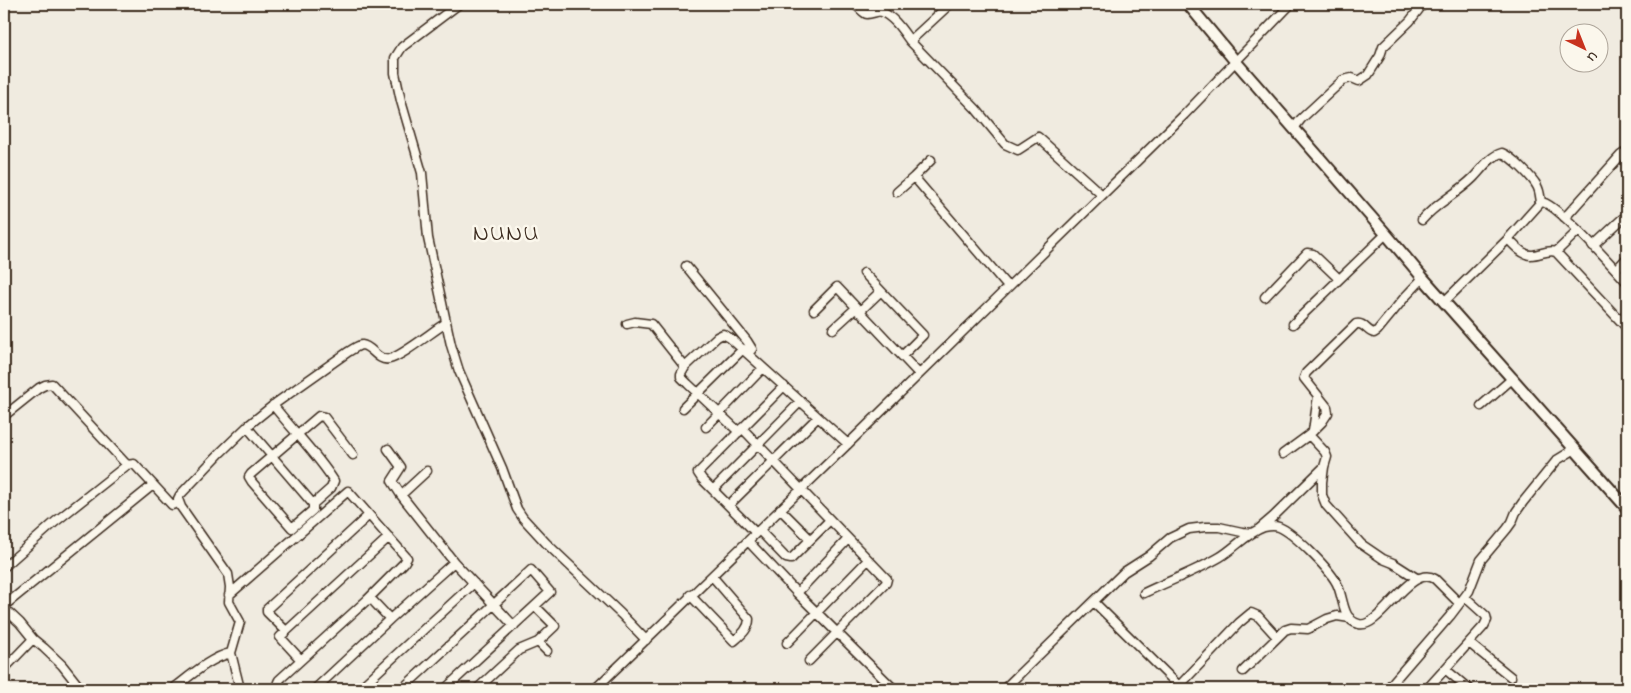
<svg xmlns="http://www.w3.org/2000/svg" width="1631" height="693" viewBox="0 0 1631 693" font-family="'Indie Flower',sans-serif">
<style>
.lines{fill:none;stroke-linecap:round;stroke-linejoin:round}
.minor-casing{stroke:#3b2a1e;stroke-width:11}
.major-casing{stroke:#3b2a1e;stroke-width:14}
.minor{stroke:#fbf7ec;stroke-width:8}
.major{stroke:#fbf7ec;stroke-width:10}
.labels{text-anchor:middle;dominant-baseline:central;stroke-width:5;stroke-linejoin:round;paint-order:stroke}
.quarter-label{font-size:24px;letter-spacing:1px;fill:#3b2a1e;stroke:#fbf7ec}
</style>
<rect width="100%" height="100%" fill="#f0ebe0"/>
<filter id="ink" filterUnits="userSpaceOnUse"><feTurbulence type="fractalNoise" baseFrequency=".02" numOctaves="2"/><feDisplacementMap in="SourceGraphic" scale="10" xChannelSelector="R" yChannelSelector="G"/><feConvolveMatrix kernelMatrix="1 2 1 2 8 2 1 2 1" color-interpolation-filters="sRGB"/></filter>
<g filter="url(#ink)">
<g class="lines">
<g class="minor-casing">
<path id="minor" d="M 459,4 L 402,47 L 395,58 L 395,73 L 401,101 L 422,173 L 428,238 L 451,345 L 459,371 L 502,468 L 517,509 L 523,518 L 546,543 L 621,614 L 646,640
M 855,4 C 868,17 864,15 880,11 C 894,17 902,30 910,41
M 950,4 L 910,41 L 976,109 L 1005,144 L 1018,150 L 1038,137 L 1102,195
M 1294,128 L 1301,119 L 1343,80 L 1352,78 L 1359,81 L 1368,75 L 1380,56 L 1383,47 L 1410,21 L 1423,4
M 931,160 L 914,177 L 1008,287
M 897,192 L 914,177
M 1541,202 C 1556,202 1614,268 1627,282
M 1564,217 L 1569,213 L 1621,155 L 1627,151
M 1422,220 C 1436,203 1457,194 1473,178 C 1481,170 1490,156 1502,153 C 1511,156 1533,178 1537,186 C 1540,191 1540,197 1541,202
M 1508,239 C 1514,245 1522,255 1531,255 C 1540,255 1548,249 1556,252 L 1627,328
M 1593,246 L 1622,219
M 1556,252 L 1578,231
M 686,266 L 747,341 L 752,349 L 748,354
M 1616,270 L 1627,258
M 864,273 L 881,291
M 1265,297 L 1307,253 L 1313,254 L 1339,279
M 1444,302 L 1508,239 L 1541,202
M 814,310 L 837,287 L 919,374
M 859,312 L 881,291 L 923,335 L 902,356
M 1620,320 L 1627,313
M 627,324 L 635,322 L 651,324 L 685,367
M 1293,324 L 1386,234
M 833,329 L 856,308
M 273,405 C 293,431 317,454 334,481 L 331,488 L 313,504 L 313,510 L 292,528 L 252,482 L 249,477 L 251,474 L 319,416 L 324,417 L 353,455
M 1481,406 L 1513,378
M 683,408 L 743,349
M 4,416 L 39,388 L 45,385 L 52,384 L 127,465
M 247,427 L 313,504
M 706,427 L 763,368
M 742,428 L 887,579 L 886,583 L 809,661
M 1313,431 L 1318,396
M 739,432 L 688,384 L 681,377 L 681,374 L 685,367 L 717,337 L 723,334 L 730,338 L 848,444
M 388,449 L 401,467 L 392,481 L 401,495 L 454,562 L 514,626
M 1283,454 L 1309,435
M 1324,467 L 1322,482 L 1322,495 L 1326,505 L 1361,544 L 1383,559 L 1393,563 L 1418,579
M 713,490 L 801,401
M 401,495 L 427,471
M 729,505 L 818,417
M 780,509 L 810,539
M 759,530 L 786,558 L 791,559 L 830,520
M 756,533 L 702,479 L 698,473 L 784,386
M 748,541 L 797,593 L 894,689
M 4,567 L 55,522 L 127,465 L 134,464 L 172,505 L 179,503
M 797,593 L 848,539
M 1144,593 C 1169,581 1196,571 1220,557 C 1235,548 1247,533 1264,527 C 1269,526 1274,525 1279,527 C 1294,533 1328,568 1336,582 C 1344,595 1341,620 1359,624 C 1380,630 1410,563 1435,579 L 1459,603
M 229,595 L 348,491 L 407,558 L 404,563 L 367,600
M 690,595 L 734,641 C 741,635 749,629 749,619 L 712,576
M 1094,602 L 1181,688
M 4,606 L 153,485
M 4,608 L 20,623 L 33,639 L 44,648 L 62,665 L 81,689
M 286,631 L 267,612 L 267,609 L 369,515
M 538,642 L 547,651
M 787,643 L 868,560
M 1469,643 L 1511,677
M 301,660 L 280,637 L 389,537
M 4,669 L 33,639
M 1445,669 L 1469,689
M 1243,671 L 1285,630 L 1291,628 L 1308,629 L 1327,619 L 1337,616 L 1350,618
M 1179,686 L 1239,623 L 1251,613 L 1258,616 L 1277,637
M 173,689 C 189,677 211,657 231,653
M 240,689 L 231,653 L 240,622 L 229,602 L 230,587 L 228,574 L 181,507 L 178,499 L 180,495 L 221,452 L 250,424 L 276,403 L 348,352 C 352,350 358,345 362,345 C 372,346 378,362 389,359 C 401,357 434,330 446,323
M 284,689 L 278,682 L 279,680 L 367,600 L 373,601 L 390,619
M 315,689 L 390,619 L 454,562
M 359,689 L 474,583
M 402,689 L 531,570 L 550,592 L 445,689
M 477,689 L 519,650 L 538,642 L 555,626 L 535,606
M 595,689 L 848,444 L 1184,115 L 1291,4
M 1004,689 L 1124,572 L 1149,556 L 1170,538 L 1189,529 L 1205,527 L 1219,527 L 1242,532 L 1252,533 L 1259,529 L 1273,517 L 1324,467 L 1327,457 L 1325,452 L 1309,435 L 1322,422 L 1328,413 L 1327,407 L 1304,378 L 1306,373 L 1356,324 C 1364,322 1367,332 1374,333 L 1377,331 L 1405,297 L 1423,278
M 1387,689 L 1450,616 L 1469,591 L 1481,560 L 1507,529 L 1512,522 L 1516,512 L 1523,502 L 1557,460 L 1575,449
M 1427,689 L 1484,626 L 1487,620 L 1486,616 L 1465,597"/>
</g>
<g class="major-casing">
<path id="major" d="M 1188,4 L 1236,62 L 1386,234 L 1423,278 L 1627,508"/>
</g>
<use href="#minor" class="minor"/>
<use href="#major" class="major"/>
</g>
</g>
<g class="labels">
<g class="quarter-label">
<text x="506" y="234">NUNU</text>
</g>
</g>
<rect width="1631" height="693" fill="none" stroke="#fbf7ec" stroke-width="20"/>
<rect x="10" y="10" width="1611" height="673" fill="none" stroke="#3b2a1e" stroke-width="2" filter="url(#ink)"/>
<g transform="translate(1584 48) rotate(137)"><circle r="24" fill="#fbf7ec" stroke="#aea59a"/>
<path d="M0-4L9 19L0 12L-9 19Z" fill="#c8321e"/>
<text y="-8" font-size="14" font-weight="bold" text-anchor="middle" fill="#3b2a1e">U</text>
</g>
</svg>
